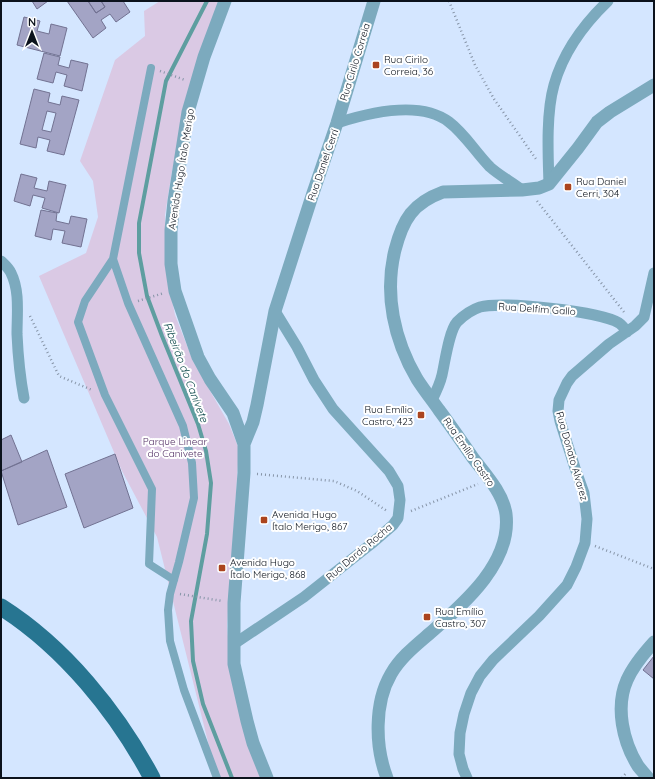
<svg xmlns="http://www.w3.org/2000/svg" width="655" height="779" viewBox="0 0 655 779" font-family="Quicksand,sans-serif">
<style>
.green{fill:#dac9e4}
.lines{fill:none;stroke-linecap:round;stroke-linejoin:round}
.stream{stroke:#5e9ea0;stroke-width:4}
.building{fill:#a3a4c5;stroke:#727292;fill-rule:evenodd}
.path{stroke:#8795a8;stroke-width:2.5;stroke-dasharray:1 3;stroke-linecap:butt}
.pedestrian{stroke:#7caabe;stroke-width:8}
.minor{stroke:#7caabe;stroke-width:11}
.tertiary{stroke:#7caabe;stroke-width:13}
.primary{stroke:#277591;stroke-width:17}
.poi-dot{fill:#ab441e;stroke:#fff;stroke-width:1.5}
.labels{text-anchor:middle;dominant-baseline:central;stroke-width:4;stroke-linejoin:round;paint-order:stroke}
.poi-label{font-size:10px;fill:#0b121c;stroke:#fff;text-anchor:start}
.street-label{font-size:10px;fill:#0b121c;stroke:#fff}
.park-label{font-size:10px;fill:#522f64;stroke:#fff}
.water-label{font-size:11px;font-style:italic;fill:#0d494b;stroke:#fff}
</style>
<rect width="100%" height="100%" fill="#d4e6ff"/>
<path class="green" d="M 160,1 L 222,1 L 196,68 L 172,171 L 165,215 L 165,265 L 175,315 L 193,361 L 229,424 L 239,449 L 227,626 L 230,659 L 266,778 L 217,778 L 157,537 L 122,471 L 39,276 L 86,253 L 98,217 L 93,181 L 80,161 L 115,60 L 145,36 L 144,11 Z"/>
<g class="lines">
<path class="stream" d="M 207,1 L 166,81 L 139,223 L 139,253 L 147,296 L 162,336 L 198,424 L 206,451 L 211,483 L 207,534 L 191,621 L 193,661 L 203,704 L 232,778"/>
</g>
<path class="building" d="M 32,1 L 48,1 L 37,9 Z
M 67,1 L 88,1 L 96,13 L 105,7 L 101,1 L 123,1 L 130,12 L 116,22 L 110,14 L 101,20 L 106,28 L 93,38 Z
M 88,1 L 101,1 L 105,7 L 96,13 Z
M 24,17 L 40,21 L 37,31 L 49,34 L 51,24 L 67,28 L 60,56 L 17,45 Z
M 44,53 L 60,57 L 58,65 L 69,68 L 71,60 L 88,64 L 82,91 L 64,86 L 67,75 L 56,72 L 53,83 L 37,79 Z
M 34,89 L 50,93 L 48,102 L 60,105 L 62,96 L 79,100 L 64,155 L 47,151 L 50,140 L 38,137 L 36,148 L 20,144 ZM 47,111 L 56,113 L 51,132 L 42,130 Z
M 21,174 L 37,178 L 34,188 L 47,191 L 49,181 L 66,185 L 59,213 L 42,208 L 45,198 L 33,195 L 30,206 L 14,201 Z
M 41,210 L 57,213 L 56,221 L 69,224 L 71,216 L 87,219 L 81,247 L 62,243 L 65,231 L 53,229 L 51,240 L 35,236 Z
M 11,435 L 22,462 L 1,471 L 1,440 Z
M 47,450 L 67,507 L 18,525 L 1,471 Z
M 115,454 L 133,508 L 84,528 L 65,474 Z
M 654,656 L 654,679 L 643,670 Z"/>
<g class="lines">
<path class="path" d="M 449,1 L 475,65 L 494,99 L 536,159
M 160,71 L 185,80
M 537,201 L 624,312
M 138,301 L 164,293
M 30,316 L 59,376 L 92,390
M 257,474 L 334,481 L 357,491 L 387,511
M 411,511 L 478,484
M 595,546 L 654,569
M 180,594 L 222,601
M 622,778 L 627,772"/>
<path class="pedestrian" d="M 151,68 L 113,259 L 128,303 L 183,426 L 192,463 L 194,498 L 179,562 L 170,594 L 168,610 L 170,641 L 184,690 L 217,778
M 113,259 L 85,301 L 78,322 L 105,395 L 152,489 L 149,564 L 174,580"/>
<path class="minor" d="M 337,123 C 368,113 420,100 449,122 C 465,134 476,153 490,167 C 500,176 512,182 522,190
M 549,184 C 548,154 546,113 554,85 C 563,53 584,24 608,1
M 1,261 C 4,264 9,268 11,273 C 20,291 17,314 17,334 C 18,356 20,377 24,398
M 432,400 C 436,392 440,384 442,375 C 445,362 449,331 457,322 C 464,315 471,310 480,307 C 501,301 600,311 619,323 C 622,325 625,329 627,332
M 234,644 L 304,597 L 371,544 L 393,525 L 398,518 L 400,500 L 398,486 L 389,471 L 333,409 L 314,380 L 297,347 L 275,311
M 467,778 L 463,769 L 459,754 L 460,733 L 464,714 L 471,693 L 480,676 L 493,660 L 539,616 L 567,585 L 576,567 L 585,543 L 587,519 L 584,493 L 575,468 L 560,421 L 558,411 L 559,400 L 567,383 L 572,376 L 609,344 L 635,326 L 644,317 L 654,273"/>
<path class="tertiary" d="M 225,1 L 204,57 L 188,112 L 174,201 L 171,230 L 171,264 L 175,291 L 198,357 L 210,379 L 233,413 L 244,444 L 244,473 L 234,603 L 234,664 L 247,721 L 253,743 L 267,778
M 244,444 L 253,422 L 257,405 L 275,311 L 313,193 L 337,123 L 374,1
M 387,778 C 375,747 374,703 391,674 C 400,658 415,646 429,634 C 462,605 512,564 506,514 C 503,493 486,475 473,458 C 462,442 451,426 439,410 C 432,400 424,390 417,379 C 394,340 384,294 395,250 C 403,219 413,203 443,192 L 522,190 L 539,188 L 549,184 L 578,148 L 597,122 L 610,112 L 654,85
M 648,778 C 645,774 641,770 638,766 C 623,742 615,707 627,680 C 633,666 644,653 654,642"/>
<path class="primary" d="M 1,607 C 64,647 117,712 152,778"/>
</g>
<g class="poi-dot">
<rect x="372" y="61" width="8" height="8" rx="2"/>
<rect x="564" y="183" width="8" height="8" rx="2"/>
<rect x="417" y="411" width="8" height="8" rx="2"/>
<rect x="260" y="516" width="8" height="8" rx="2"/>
<rect x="218" y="564" width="8" height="8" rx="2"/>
<rect x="423" y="613" width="8" height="8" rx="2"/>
</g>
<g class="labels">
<g class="poi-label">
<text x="384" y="59">Rua Cirilo<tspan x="384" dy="12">Correia, 36</tspan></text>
<text x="576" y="181">Rua Daniel<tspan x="576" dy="12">Cerri, 304</tspan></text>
<text x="413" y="409" text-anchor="end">Rua Emílio<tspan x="413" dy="12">Castro, 423</tspan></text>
<text x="272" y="514">Avenida Hugo<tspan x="272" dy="12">Ítalo Merigo, 867</tspan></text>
<text x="230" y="562">Avenida Hugo<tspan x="230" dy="12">Ítalo Merigo, 868</tspan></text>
<text x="435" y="611">Rua Emílio<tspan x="435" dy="12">Castro, 307</tspan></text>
</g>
<g class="street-label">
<text transform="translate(355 62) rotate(-73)">Rua Cirilo Correia</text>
<text transform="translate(323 165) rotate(-71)">Rua Daniel Cerri</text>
<text transform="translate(181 169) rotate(-81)">Avenida Hugo Ítalo Merigo</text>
<text transform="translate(537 309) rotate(4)">Rua Delfim Gallo</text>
<text transform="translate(469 452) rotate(55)">Rua Emílio Castro</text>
<text transform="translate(572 456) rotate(74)">Rua Donato Alvarez</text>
<text transform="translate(359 552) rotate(-40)">Rua Dardo Rocha</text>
</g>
<g class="park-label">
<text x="175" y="441">Parque Linear<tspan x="175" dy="12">do Canivete</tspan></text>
</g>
<g class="water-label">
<text transform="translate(186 372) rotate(69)">Ribeirão do Canivete</text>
</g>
</g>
<rect width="655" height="779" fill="none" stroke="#0b121c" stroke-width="4"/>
<g transform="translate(32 32)" stroke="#ffffff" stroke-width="3" paint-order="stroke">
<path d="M0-3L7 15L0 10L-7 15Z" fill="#0b121c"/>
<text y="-6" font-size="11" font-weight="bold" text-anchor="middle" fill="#0b121c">N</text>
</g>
</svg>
